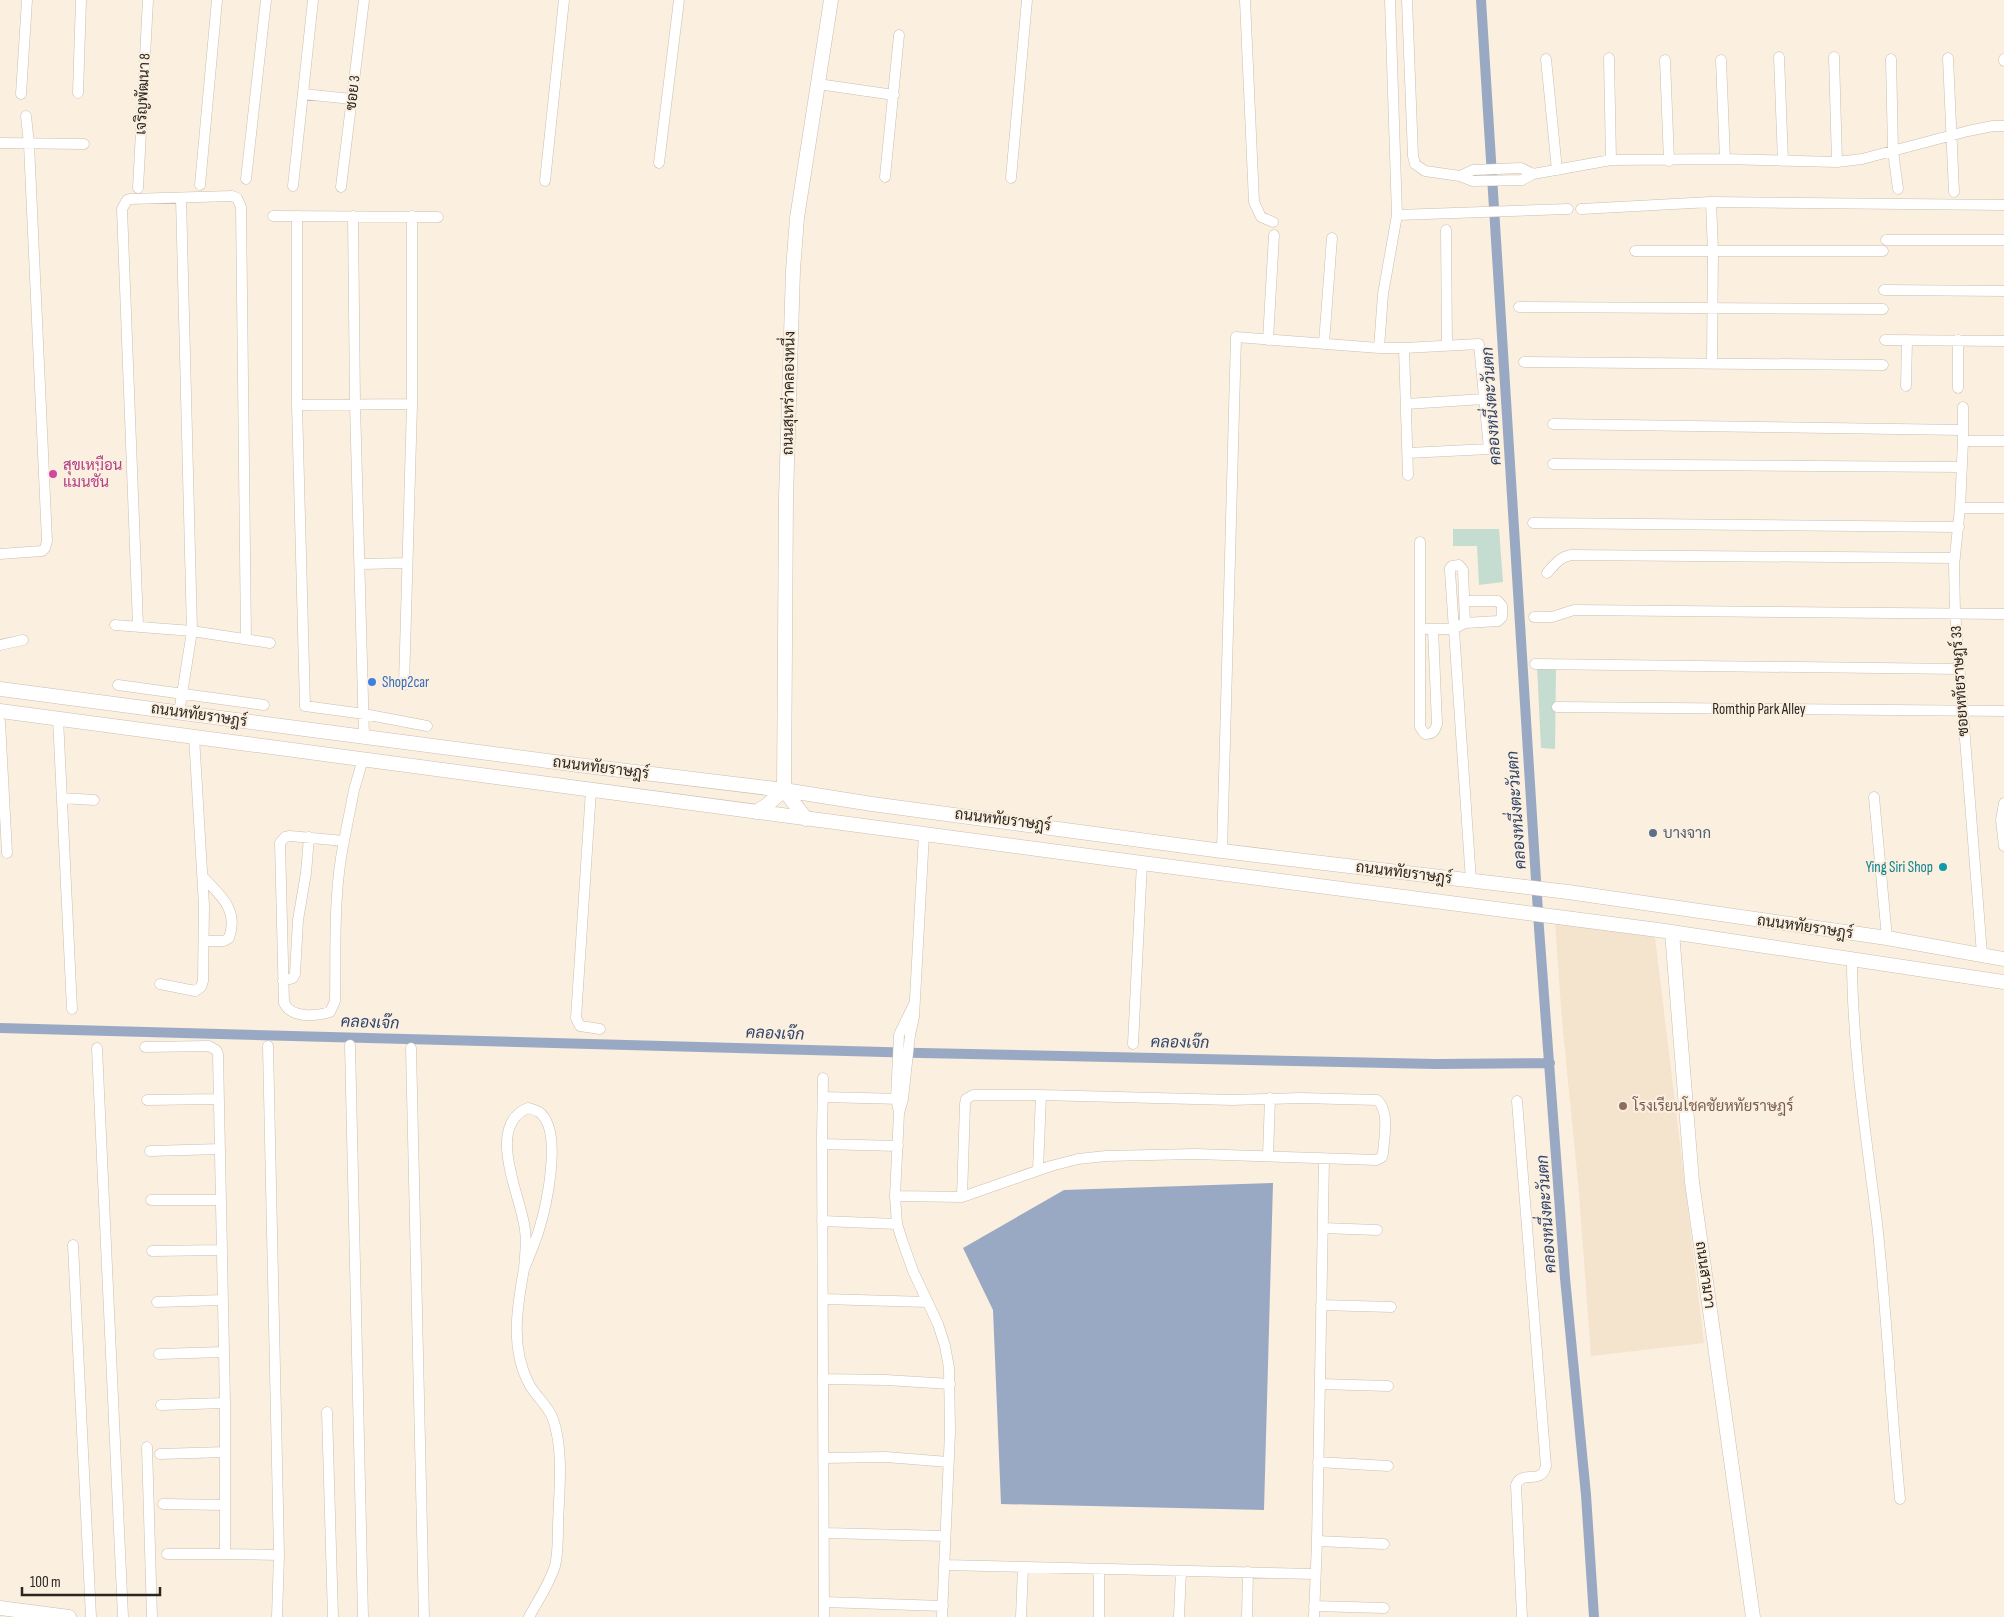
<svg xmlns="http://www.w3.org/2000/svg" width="2004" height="1617" viewBox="0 0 2004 1617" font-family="'Sofia Sans Condensed',Sarabun,sans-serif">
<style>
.built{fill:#f4e3cd}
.green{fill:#c5dcd0}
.water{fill:#9aa9c3}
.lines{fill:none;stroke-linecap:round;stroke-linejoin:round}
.canal{stroke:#9aa9c3;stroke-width:10}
.street-casing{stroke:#cabeaf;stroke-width:11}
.secondary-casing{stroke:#cabeaf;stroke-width:15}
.street{stroke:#fff;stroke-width:10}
.secondary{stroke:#fff;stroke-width:14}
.hotel-dot{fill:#d1479c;stroke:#fbefdf;stroke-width:2}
.shop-dot{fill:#3f7fe0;stroke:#fbefdf;stroke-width:2}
.service-dot{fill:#5c6f8a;stroke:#fbefdf;stroke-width:2}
.culture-dot{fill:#0f9aa8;stroke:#fbefdf;stroke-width:2}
.education-dot{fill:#8d6e63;stroke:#fbefdf;stroke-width:2}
.labels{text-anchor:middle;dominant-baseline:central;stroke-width:4;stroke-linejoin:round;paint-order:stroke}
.street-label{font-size:15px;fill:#2b2620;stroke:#fbefdf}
.hotel-label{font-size:15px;fill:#b23c85;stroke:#fbefdf;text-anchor:start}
.shop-label{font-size:15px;fill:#366cbe;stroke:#fbefdf;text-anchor:start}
.service-label{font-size:15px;fill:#4e5e75;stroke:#fbefdf;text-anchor:start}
.culture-label{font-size:15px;fill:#0d838f;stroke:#fbefdf;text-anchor:end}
.education-label{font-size:15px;fill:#785e54;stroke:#fbefdf;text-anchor:start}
.water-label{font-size:16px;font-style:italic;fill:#2f436a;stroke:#fbefdf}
</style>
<rect width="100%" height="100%" fill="#fbefdf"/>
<path class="built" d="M 1555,923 L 1655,937 L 1704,1343 L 1591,1356 L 1579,1193 L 1562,1020 Z"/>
<path class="green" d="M 1453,529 L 1499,529 L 1503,582 L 1479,585 L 1477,546 L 1453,546 Z
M 1537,666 L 1556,667 L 1555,749 L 1541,748 Z"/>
<path class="water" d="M 1273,1183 L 1264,1510 L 1001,1504 L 993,1310 L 963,1248 L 1064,1190 Z"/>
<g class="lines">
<path class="canal" d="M 1481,0 L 1539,928 L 1565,1278 L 1586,1495 L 1594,1617
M 0,1028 L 921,1053 L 1436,1064 L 1550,1063"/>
<g class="street-casing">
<path id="street" d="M 1245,0 L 1254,202 L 1261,217 L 1273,222
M 1407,0 L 1413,156 L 1415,164 L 1425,171 L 1460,176 L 1473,181 L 1522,180 L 1533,174 L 1611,160 L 1725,159 L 1837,162 L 1862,159 L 1968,131 L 1993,126 L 2004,126
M 1779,57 L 1783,161
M 1834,57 L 1837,162
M 1609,58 L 1611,160
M 1948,58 L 1954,192
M 1546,59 L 1557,170
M 1891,59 L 1893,151 L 1898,189
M 2004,59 L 2004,61
M 1665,60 L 1669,161
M 1721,60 L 1725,159
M 818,84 L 894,95
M 78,93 L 81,0
M 21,94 L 27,0
M 303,94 L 352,99
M 0,143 L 84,144
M 659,163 L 679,0
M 1460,176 L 1473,170 L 1521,168 L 1533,174
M 885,177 L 899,35
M 1011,178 L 1027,0
M 246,179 L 266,0
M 545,181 L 564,0
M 200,185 L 217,0
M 293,186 L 313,0
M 341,187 L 364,0
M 138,188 L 148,0
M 1711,202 L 1713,251 L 1712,363
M 1581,209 L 1711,202 L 2004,205
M 1397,215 L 1568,209
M 273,216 L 438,217
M 297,216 L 297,405 L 305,706 L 364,714 L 427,726
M 353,216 L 355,404 L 364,737
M 1446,230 L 1447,345
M 1886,240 L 2004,240
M 1635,251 L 1883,251
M 1884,290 L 2004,291
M 1519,307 L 1883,309
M 1268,340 L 1274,235
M 1885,340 L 2004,341
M 1324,343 L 1332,238
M 1379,348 L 1383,294 L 1397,215 L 1390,0
M 1404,348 L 1479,344 L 1489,449 L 1408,453
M 1524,362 L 1883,365
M 1906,386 L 1907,340
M 1958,388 L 1958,340
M 1406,404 L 1484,399
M 297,405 L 412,404
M 1963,407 L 1963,441 L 1960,508 L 1954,565 L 1955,612 L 1982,954
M 1553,424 L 1963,430
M 1963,441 L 2004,441
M 1553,464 L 1962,467
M 1960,508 L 2004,508
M 1533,523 L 1959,527
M 1420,542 L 1420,727 L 1425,734 C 1433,734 1435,731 1437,724 L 1433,629
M 0,554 L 42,551 L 45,548 L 47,541 L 29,144 L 26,116
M 361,564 L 407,563
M 1547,573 C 1555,564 1560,557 1571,555 L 1955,558
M 1534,617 L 1552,617 L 1574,610 L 2004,614
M 1465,623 L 1463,570 L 1459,565 L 1452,566 L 1450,568 L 1450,571 L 1471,881
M 115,625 L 192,631 L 270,643
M 138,625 L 122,209 L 127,200 L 130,199 L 232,196 L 237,198 L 241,207 L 246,638
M 1427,629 L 1453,629 L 1465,623 L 1498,621 L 1502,617 L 1502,606 L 1498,601 L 1464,601
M 0,645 L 23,640
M 1535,664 L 1959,669
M 118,685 L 264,705
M 404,685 L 412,404 L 412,216
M 1557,707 L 2004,711
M 179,713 L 192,631 L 181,198
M 58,718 L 72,1009
M 0,722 L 7,853
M 591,790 L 576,1018 L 580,1026 L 600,1029
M 1874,797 L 1887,938
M 62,798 L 94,800
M 2004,803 L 2001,820 L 2004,846
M 924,834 L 914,1017 L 910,1035 L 903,1099 L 899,1113 L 895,1196 L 897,1224 L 902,1240 L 913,1271 L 938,1324 L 945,1346 L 949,1368 L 950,1432 L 942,1617
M 344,841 L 290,836 L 285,837 L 280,843 L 284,1003 C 292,1019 316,1016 330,1012 L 335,1001 C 336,948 333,894 344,841 L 354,790 L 363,759
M 1222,851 L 1236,337 L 1379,348 L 1404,348 L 1408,475
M 203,877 C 221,896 239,910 229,938 L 224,941 L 204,941
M 1852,958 C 1852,1047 1866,1135 1877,1223 C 1887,1315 1891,1407 1900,1499
M 283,981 L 293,978 L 295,974 L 298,920 L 306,873 L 309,837
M 160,984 L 195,991 L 201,987 L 203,981 L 204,905 L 194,736
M 1133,1044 L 1142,863
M 350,1045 L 363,1617
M 268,1046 L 279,1555 L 277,1617
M 145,1047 L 209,1046 L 216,1050 L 218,1054 L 225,1403 L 225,1554 L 279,1555
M 97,1048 L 123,1617
M 411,1048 L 424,1617
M 823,1078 L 822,1137 L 824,1617
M 823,1097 L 902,1099
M 147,1100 L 218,1099
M 1517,1101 L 1546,1466 C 1541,1486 1522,1469 1516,1485 L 1522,1617
M 528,1108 C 531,1109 536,1110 539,1112 C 564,1130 546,1208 538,1233 C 534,1245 529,1257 524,1269 C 525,1256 527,1243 525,1230 C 522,1198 484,1126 528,1108 Z
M 899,1112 L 896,1099 L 899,1035 L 914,1004
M 822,1144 L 898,1146
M 150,1151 L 220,1149
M 1268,1156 L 1270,1098
M 1038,1170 L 1041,1095
M 895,1196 L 962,1197 L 1051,1166 L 1078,1159 L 1106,1156 L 1195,1154 L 1377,1160 L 1382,1157 L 1383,1153 C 1384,1139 1390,1110 1377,1100 L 1301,1098 L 1232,1100 L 1041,1095 L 973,1095 L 966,1099 L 965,1104 L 962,1197
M 151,1200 L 221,1200
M 822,1221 L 897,1224
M 1323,1228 L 1377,1230
M 73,1245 L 91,1617
M 152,1251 L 222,1250
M 524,1269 C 517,1307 510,1348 529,1384 C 536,1397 548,1405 553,1419 C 564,1451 559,1491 558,1525 C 558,1538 558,1553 555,1566 C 549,1585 538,1600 529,1617
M 823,1299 L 927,1302
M 157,1302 L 223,1300
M 1321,1305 L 1391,1307
M 159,1354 L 224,1352
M 823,1379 L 886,1380 L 950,1384
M 1320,1384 L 1388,1386
M 161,1405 L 225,1403
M 327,1412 L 333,1617
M 147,1447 L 152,1617
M 160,1454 L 225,1452
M 824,1458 L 886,1457 L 948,1462
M 1318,1462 L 1388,1466
M 163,1504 L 225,1505
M 825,1533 L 945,1536
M 1317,1541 L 1384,1544
M 167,1554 L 225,1554
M 944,1565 L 1315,1574
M 824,1602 L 943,1606
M 1314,1606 L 1384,1608
M 1021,1617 L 1023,1567
M 1099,1617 L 1099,1569
M 1179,1617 L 1181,1571
M 1247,1617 L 1248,1572
M 1314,1617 L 1317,1541 L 1324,1159"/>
</g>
<g class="secondary-casing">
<path id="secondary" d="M 0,689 L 578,765 L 784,790 L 872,804 L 1222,851 L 1568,892 L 1887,938 L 2004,959
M 0,711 L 1142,863 L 1658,930 L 2004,982
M 784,790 L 786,497 L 793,270 L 797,218 L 831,0
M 784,790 L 806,819
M 756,812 L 767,805 L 784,790
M 1672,932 L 1692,1182 L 1753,1617
M 0,1608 L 69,1617"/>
</g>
<use href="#street" class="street"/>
<use href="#secondary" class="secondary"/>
</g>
<circle class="hotel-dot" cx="53" cy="474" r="5"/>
<circle class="shop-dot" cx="372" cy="682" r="5"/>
<circle class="service-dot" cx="1653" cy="833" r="5"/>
<circle class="culture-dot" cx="1943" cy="867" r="5"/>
<circle class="education-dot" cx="1623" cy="1106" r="5"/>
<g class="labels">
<g class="street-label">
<text transform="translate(353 93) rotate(-83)">ซอย 3</text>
<text transform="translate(143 94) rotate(-87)">เจริญพัฒนา 8</text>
<text transform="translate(789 393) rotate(-89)">ถนนสุเหร่าคลองหนึ่ง</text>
<text transform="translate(1960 681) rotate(-94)">ซอยหทัยราษฎร์ 33</text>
<text x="1759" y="709">Romthip Park Alley</text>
<text transform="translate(199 715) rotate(8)">ถนนหทัยราษฎร์</text>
<text transform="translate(601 768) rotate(7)">ถนนหทัยราษฎร์</text>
<text transform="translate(1003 820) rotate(7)">ถนนหทัยราษฎร์</text>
<text transform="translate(1404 873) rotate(7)">ถนนหทัยราษฎร์</text>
<text transform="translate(1805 927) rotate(8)">ถนนหทัยราษฎร์</text>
<text transform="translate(1705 1275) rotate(82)">ถนนสามวา</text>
</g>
<g class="hotel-label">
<text x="63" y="465">สุขเหมือน<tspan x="63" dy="17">แมนชั่น</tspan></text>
</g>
<g class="shop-label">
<text x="382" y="682">Shop2car</text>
</g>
<g class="service-label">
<text x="1663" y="833">บางจาก</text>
</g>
<g class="culture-label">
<text x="1933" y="867">Ying Siri Shop</text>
</g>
<g class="education-label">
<text x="1633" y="1106">โรงเรียนโชคชัยหทัยราษฎร์</text>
</g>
<g class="water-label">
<text transform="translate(1492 406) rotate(-94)">คลองหนึ่งตะวันตก</text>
<text transform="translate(1517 810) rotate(-94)">คลองหนึ่งตะวันตก</text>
<text transform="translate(370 1023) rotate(2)">คลองเจ๊ก</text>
<text transform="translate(775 1034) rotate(2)">คลองเจ๊ก</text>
<text transform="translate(1180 1043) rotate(1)">คลองเจ๊ก</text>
<text transform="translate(1547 1214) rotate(-94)">คลองหนึ่งตะวันตก</text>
</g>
</g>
<path d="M22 1587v8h138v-8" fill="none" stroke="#2b2620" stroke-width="2.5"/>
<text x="30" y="1587" font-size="15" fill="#2b2620" stroke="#fbefdf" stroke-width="4" paint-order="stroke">100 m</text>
</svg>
